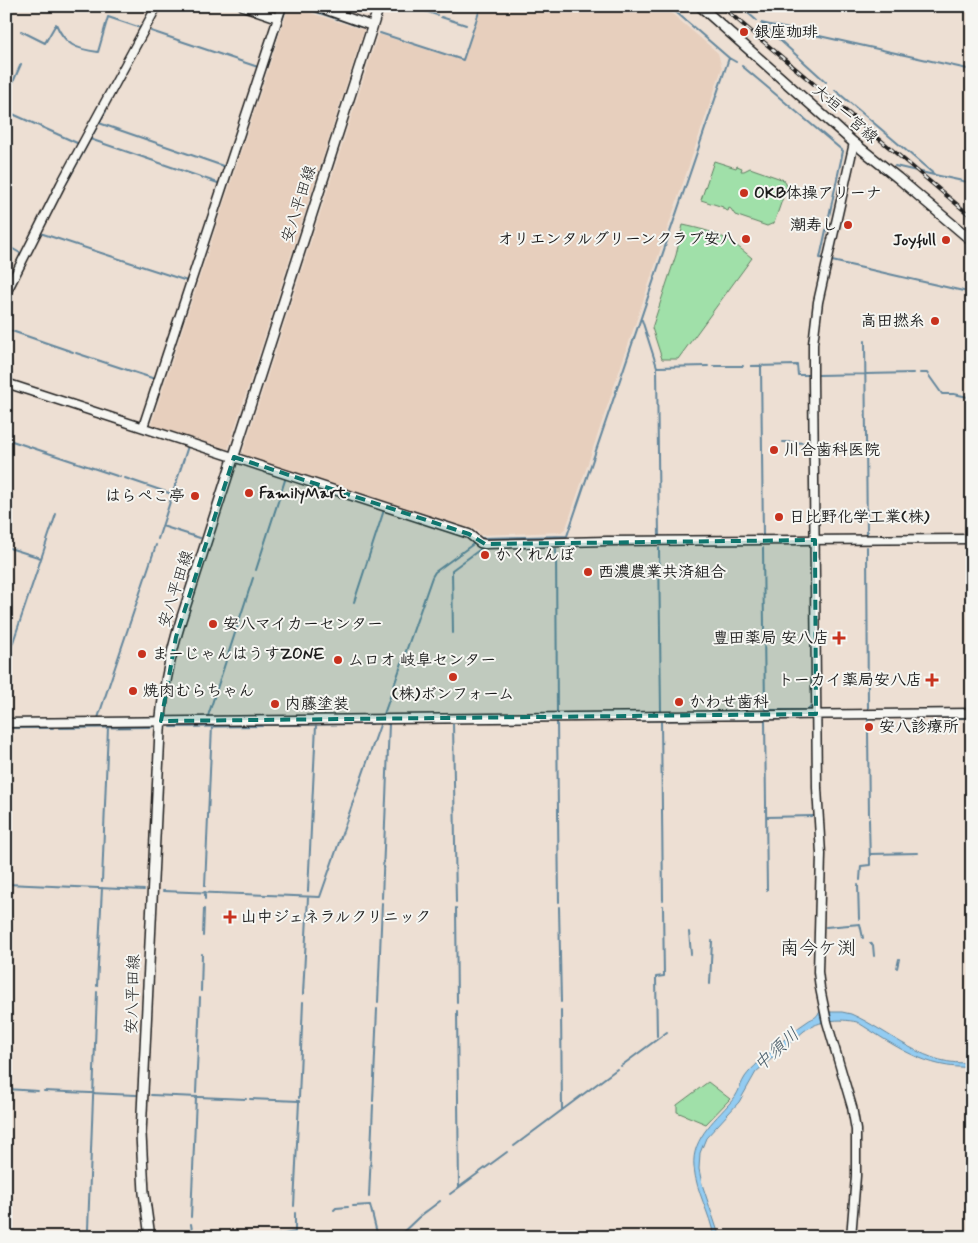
<svg xmlns="http://www.w3.org/2000/svg" width="978" height="1243" viewBox="0 0 978 1243" font-family="Mynerve,'Klee One',sans-serif">
<style>
.built{fill:#e7cfbd}
.green{fill:#a0e0a9;stroke:#5e7e62}
.water{fill:#93ccf2;stroke:#63869c}
.lines{fill:none;stroke-linecap:round;stroke-linejoin:round}
.stream{stroke:#63869c;stroke-width:2}
.minor-casing{stroke:#1c1c1c;stroke-width:11}
.major-casing{stroke:#1c1c1c;stroke-width:12}
.minor{stroke:#f6f6f2;stroke-width:8}
.major{stroke:#f6f6f2;stroke-width:9}
.rail-casing{stroke:#1c1c1c;stroke-width:4}
.rail{stroke:#f6f6f2;stroke-width:2;stroke-dasharray:5.5;stroke-linecap:butt}
.marked{fill:#0f766e;fill-opacity:0.2;stroke:#0f766e;stroke-width:4;stroke-dasharray:10 6;stroke-linejoin:round}
.poi-dot{fill:#c8321e;stroke:#f6f6f2;stroke-width:2}
.labels{text-anchor:middle;dominant-baseline:central;stroke-width:4;stroke-linejoin:round;paint-order:stroke}
.poi-label{font-size:16px;font-weight:bold;fill:#1c1c1c;stroke:#f6f6f2;text-anchor:start}
.street-label{font-size:16px;fill:#1c1c1c;stroke:#f6f6f2}
.water-label{font-size:18px;font-style:italic;fill:#465a67;stroke:#f6f6f2}
.quarter-label{font-size:19px;fill:#1c1c1c;stroke:#f6f6f2}
</style>
<rect width="100%" height="100%" fill="#eddfd3"/>
<filter id="ink" filterUnits="userSpaceOnUse"><feTurbulence type="fractalNoise" baseFrequency=".02" numOctaves="2"/><feDisplacementMap in="SourceGraphic" scale="10" xChannelSelector="R" yChannelSelector="G"/><feConvolveMatrix kernelMatrix="1 2 1 2 8 2 1 2 1" color-interpolation-filters="sRGB"/></filter>
<g filter="url(#ink)">
<path class="built" d="M 289,6 L 364,30 L 228,449 L 151,425 Z
M 482,6 L 663,6 L 718,53 L 722,68 L 566,528 L 561,532 L 479,535 L 479,531 L 242,455 L 378,34 L 463,61 Z"/>
<path class="green" d="M 714,161 L 736,168 L 737,166 L 742,168 L 741,171 L 744,171 L 750,168 L 784,180 L 787,186 L 774,223 L 767,226 L 735,215 L 731,209 L 729,208 L 728,211 L 723,209 L 723,207 L 701,200 Z
M 683,225 C 716,232 726,236 752,258 L 678,359 L 662,359 L 652,328 L 676,255 Z
M 708,1082 L 730,1099 L 706,1124 L 677,1112 L 677,1105 Z"/>
<path class="water" d="M 819,1012 L 842,1012 L 851,1014 C 890,1031 927,1069 972,1062 L 972,1067 C 926,1070 894,1045 857,1022 C 839,1018 820,1020 804,1031 L 756,1072 L 739,1102 L 706,1138 L 700,1153 L 699,1169 L 702,1184 L 718,1232 L 719,1237 L 714,1237 C 710,1213 696,1192 694,1167 C 691,1137 718,1118 735,1097 C 739,1091 741,1083 745,1077 C 752,1067 764,1058 773,1050 C 784,1040 795,1029 808,1021 C 812,1018 817,1018 819,1012 Z"/>
<g class="lines">
<path class="stream" d="M 299,6 L 361,27
M 410,6 L 437,15
M 740,6 L 756,20
M 441,17 L 466,25
M 761,23 L 972,70
M 761,23 L 826,82
M 21,31 L 45,43 L 56,24 C 65,45 76,49 98,52 L 108,17 L 141,28
M 151,31 L 258,67
M 380,33 L 463,60 L 481,6
M 729,58 L 736,62
M 742,66 L 843,151 L 820,258 L 825,259
M 835,90 L 935,175 L 972,183
M 6,98 L 21,64
M 6,111 L 77,143
M 106,111 L 99,123 L 226,167
M 250,115 L 287,6
M 90,139 L 218,183
M 895,166 L 934,175
M 66,184 L 97,127
M 60,194 L 63,188
M 40,233 L 187,281
M 6,245 L 20,253
M 832,261 L 972,293
M 642,320 L 657,367 L 659,538
M 6,329 L 73,352
M 865,341 L 867,535
M 76,353 L 155,379
M 713,366 L 743,366
M 751,366 L 797,365 L 798,375 L 808,375
M 761,366 L 763,536
M 658,367 L 708,366
M 920,373 L 927,373 L 942,394 L 954,394 L 968,397 L 971,534
M 819,375 L 913,373
M 6,439 L 120,477
M 783,442 L 809,443
M 125,478 L 172,494
M 162,526 L 200,538
M 158,539 L 188,446
M 480,540 L 482,538 L 567,536 L 729,58 L 669,6
M 970,545 L 971,625
M 6,547 L 41,558
M 867,547 L 868,710
M 659,548 L 661,712
M 763,548 L 765,710 L 807,710 L 812,706
M 556,549 L 557,713 L 605,713
M 256,570 L 286,477
M 354,602 L 384,510
M 971,630 L 972,680
M 453,633 L 452,570 L 482,548 L 487,548
M 6,663 L 56,514
M 509,714 L 530,713
M 208,716 L 253,578
M 383,717 L 432,577 L 435,572 L 476,542
M 868,717 L 868,724
M 98,718 L 156,545
M 923,718 L 972,718
M 661,720 L 663,900
M 716,720 L 804,719
M 765,720 L 767,890
M 556,721 L 607,721
M 557,721 L 559,902
M 612,721 L 710,720
M 453,722 L 456,902
M 265,725 L 372,724
M 171,727 L 262,726
M 6,728 L 53,728
M 60,728 L 152,727
M 868,731 L 869,816
M 766,817 L 814,816
M 870,854 L 918,853
M 860,880 L 861,866 L 870,865 L 869,819
M 102,882 L 108,727
M 6,884 L 144,890
M 858,885 L 859,919
M 205,886 L 212,726
M 163,891 L 320,897 L 381,722
M 308,891 L 316,725
M 382,898 L 389,724 L 387,724
M 205,899 L 205,892
M 559,907 L 561,1002
M 456,908 L 457,1003
M 826,927 L 860,924 L 863,938
M 689,932 L 691,954
M 203,936 L 204,909
M 870,943 L 873,945 L 874,956
M 897,968 L 899,959
M 710,984 L 712,941
M 97,986 L 102,888
M 201,991 L 202,954
M 303,994 L 308,897
M 378,1002 L 382,903
M 561,1010 L 562,1110
M 457,1011 L 459,1187
M 657,1036 L 656,977 L 664,976 L 663,906
M 621,1066 L 667,1032
M 6,1089 L 38,1091
M 44,1091 L 136,1095
M 196,1093 L 200,997
M 151,1095 L 246,1099
M 299,1098 L 303,1002
M 250,1099 L 299,1101
M 373,1101 L 377,1009
M 514,1146 L 617,1069
M 450,1194 L 507,1152
M 369,1197 L 373,1105
M 294,1206 L 299,1101
M 353,1206 L 370,1205 L 378,1237
M 334,1210 L 336,1208 L 348,1207
M 191,1217 L 196,1097
M 191,1224 L 193,1237
M 88,1229 L 97,992
M 88,1234 L 88,1237
M 279,1237 L 279,1235 L 295,1232 L 295,1213
M 398,1237 L 419,1217 L 440,1201"/>
<g class="minor-casing">
<path id="minor" d="M 243,6 L 278,18
M 315,6 L 372,26
M 6,293 L 61,184 L 157,6
M 6,383 L 469,534 L 480,543 L 485,544 L 607,541 L 972,539
M 143,427 L 282,6
M 6,723 L 972,713
M 851,1237 L 856,1176 L 856,1130 L 852,1107 L 827,1022 L 820,988 L 818,972 L 821,854 L 817,788 L 813,378 L 813,344 L 818,302 L 854,143"/>
</g>
<g class="major-casing">
<path id="major" d="M 700,6 L 854,143 L 898,178 L 972,241
M 150,1237 L 144,1193 L 141,1134 L 160,731 C 162,694 170,656 181,620 L 379,6"/>
</g>
<use href="#minor" class="minor"/>
<use href="#major" class="major"/>
<g class="rail-casing">
<path id="rail" d="M 721,6 L 972,217"/>
</g>
<use href="#rail" class="rail"/>
</g>
</g>
<path class="marked" d="M 234,457 L 469,534 L 485,544 L 815,540 L 816,714 L 161,721 L 176,637 Z"/>
<g class="poi-dot">
<circle cx="744" cy="32" r="5"/>
<circle cx="744" cy="193" r="5"/>
<circle cx="848" cy="225" r="5"/>
<circle cx="746" cy="239" r="5"/>
<circle cx="946" cy="240" r="5"/>
<circle cx="935" cy="321" r="5"/>
<circle cx="774" cy="450" r="5"/>
<circle cx="249" cy="493" r="5"/>
<circle cx="195" cy="496" r="5"/>
<circle cx="779" cy="517" r="5"/>
<circle cx="485" cy="555" r="5"/>
<circle cx="588" cy="572" r="5"/>
<circle cx="213" cy="624" r="5"/>
<path d="M836.5 630.5h5v5h5v5h-5v5h-5v-5h-5v-5h5z"/>
<circle cx="142" cy="654" r="5"/>
<circle cx="338" cy="660" r="5"/>
<circle cx="453" cy="677" r="5"/>
<path d="M929.5 672.5h5v5h5v5h-5v5h-5v-5h-5v-5h5z"/>
<circle cx="133" cy="691" r="5"/>
<circle cx="679" cy="702" r="5"/>
<circle cx="275" cy="704" r="5"/>
<circle cx="869" cy="727" r="5"/>
<path d="M227.5 909.5h5v5h5v5h-5v5h-5v-5h-5v-5h5z"/>
</g>
<g class="labels">
<g class="poi-label">
<text x="754" y="32">銀座珈琲</text>
<text x="754" y="193">OKB体操アリーナ</text>
<text x="838" y="225" text-anchor="end">潮寿し</text>
<text x="736" y="239" text-anchor="end">オリエンタルグリーンクラブ安八</text>
<text x="936" y="240" text-anchor="end">Joyfull</text>
<text x="925" y="321" text-anchor="end">高田撚糸</text>
<text x="784" y="450">川合歯科医院</text>
<text x="259" y="493">FamilyMart</text>
<text x="185" y="496" text-anchor="end">はらぺこ亭</text>
<text x="789" y="517">日比野化学工業(株)</text>
<text x="495" y="555">かくれんぼ</text>
<text x="598" y="572">西濃農業共済組合</text>
<text x="223" y="624">安八マイカーセンター</text>
<text x="829" y="638" text-anchor="end">豊田薬局 安八店</text>
<text x="152" y="654">まーじゃんはうすZONE</text>
<text x="348" y="660">ムロオ 岐阜センター</text>
<text x="922" y="680" text-anchor="end">トーカイ薬局安八店</text>
<text x="143" y="691">焼肉むらちゃん</text>
<text x="453" y="694" text-anchor="middle">(株)ボンフォーム</text>
<text x="689" y="702">かわせ歯科</text>
<text x="285" y="704">内藤塗装</text>
<text x="879" y="727">安八診療所</text>
<text x="241" y="917">山中ジェネラルクリニック</text>
</g>
<g class="street-label">
<text transform="translate(845 114) rotate(41)">大垣一宮線</text>
<text transform="translate(299 204) rotate(-72)">安八平田線</text>
<text transform="translate(176 589) rotate(-72)">安八平田線</text>
<text transform="translate(133 994) rotate(-88)">安八平田線</text>
</g>
<g class="water-label">
<text transform="translate(777 1050) rotate(-42)">中須川</text>
</g>
<g class="quarter-label">
<text x="818" y="948">南今ケ渕</text>
</g>
</g>
<rect width="978" height="1243" fill="none" stroke="#f6f6f2" stroke-width="25"/>
<rect x="12" y="12" width="953" height="1218" fill="none" stroke="#1c1c1c" stroke-width="2" filter="url(#ink)"/>
</svg>
